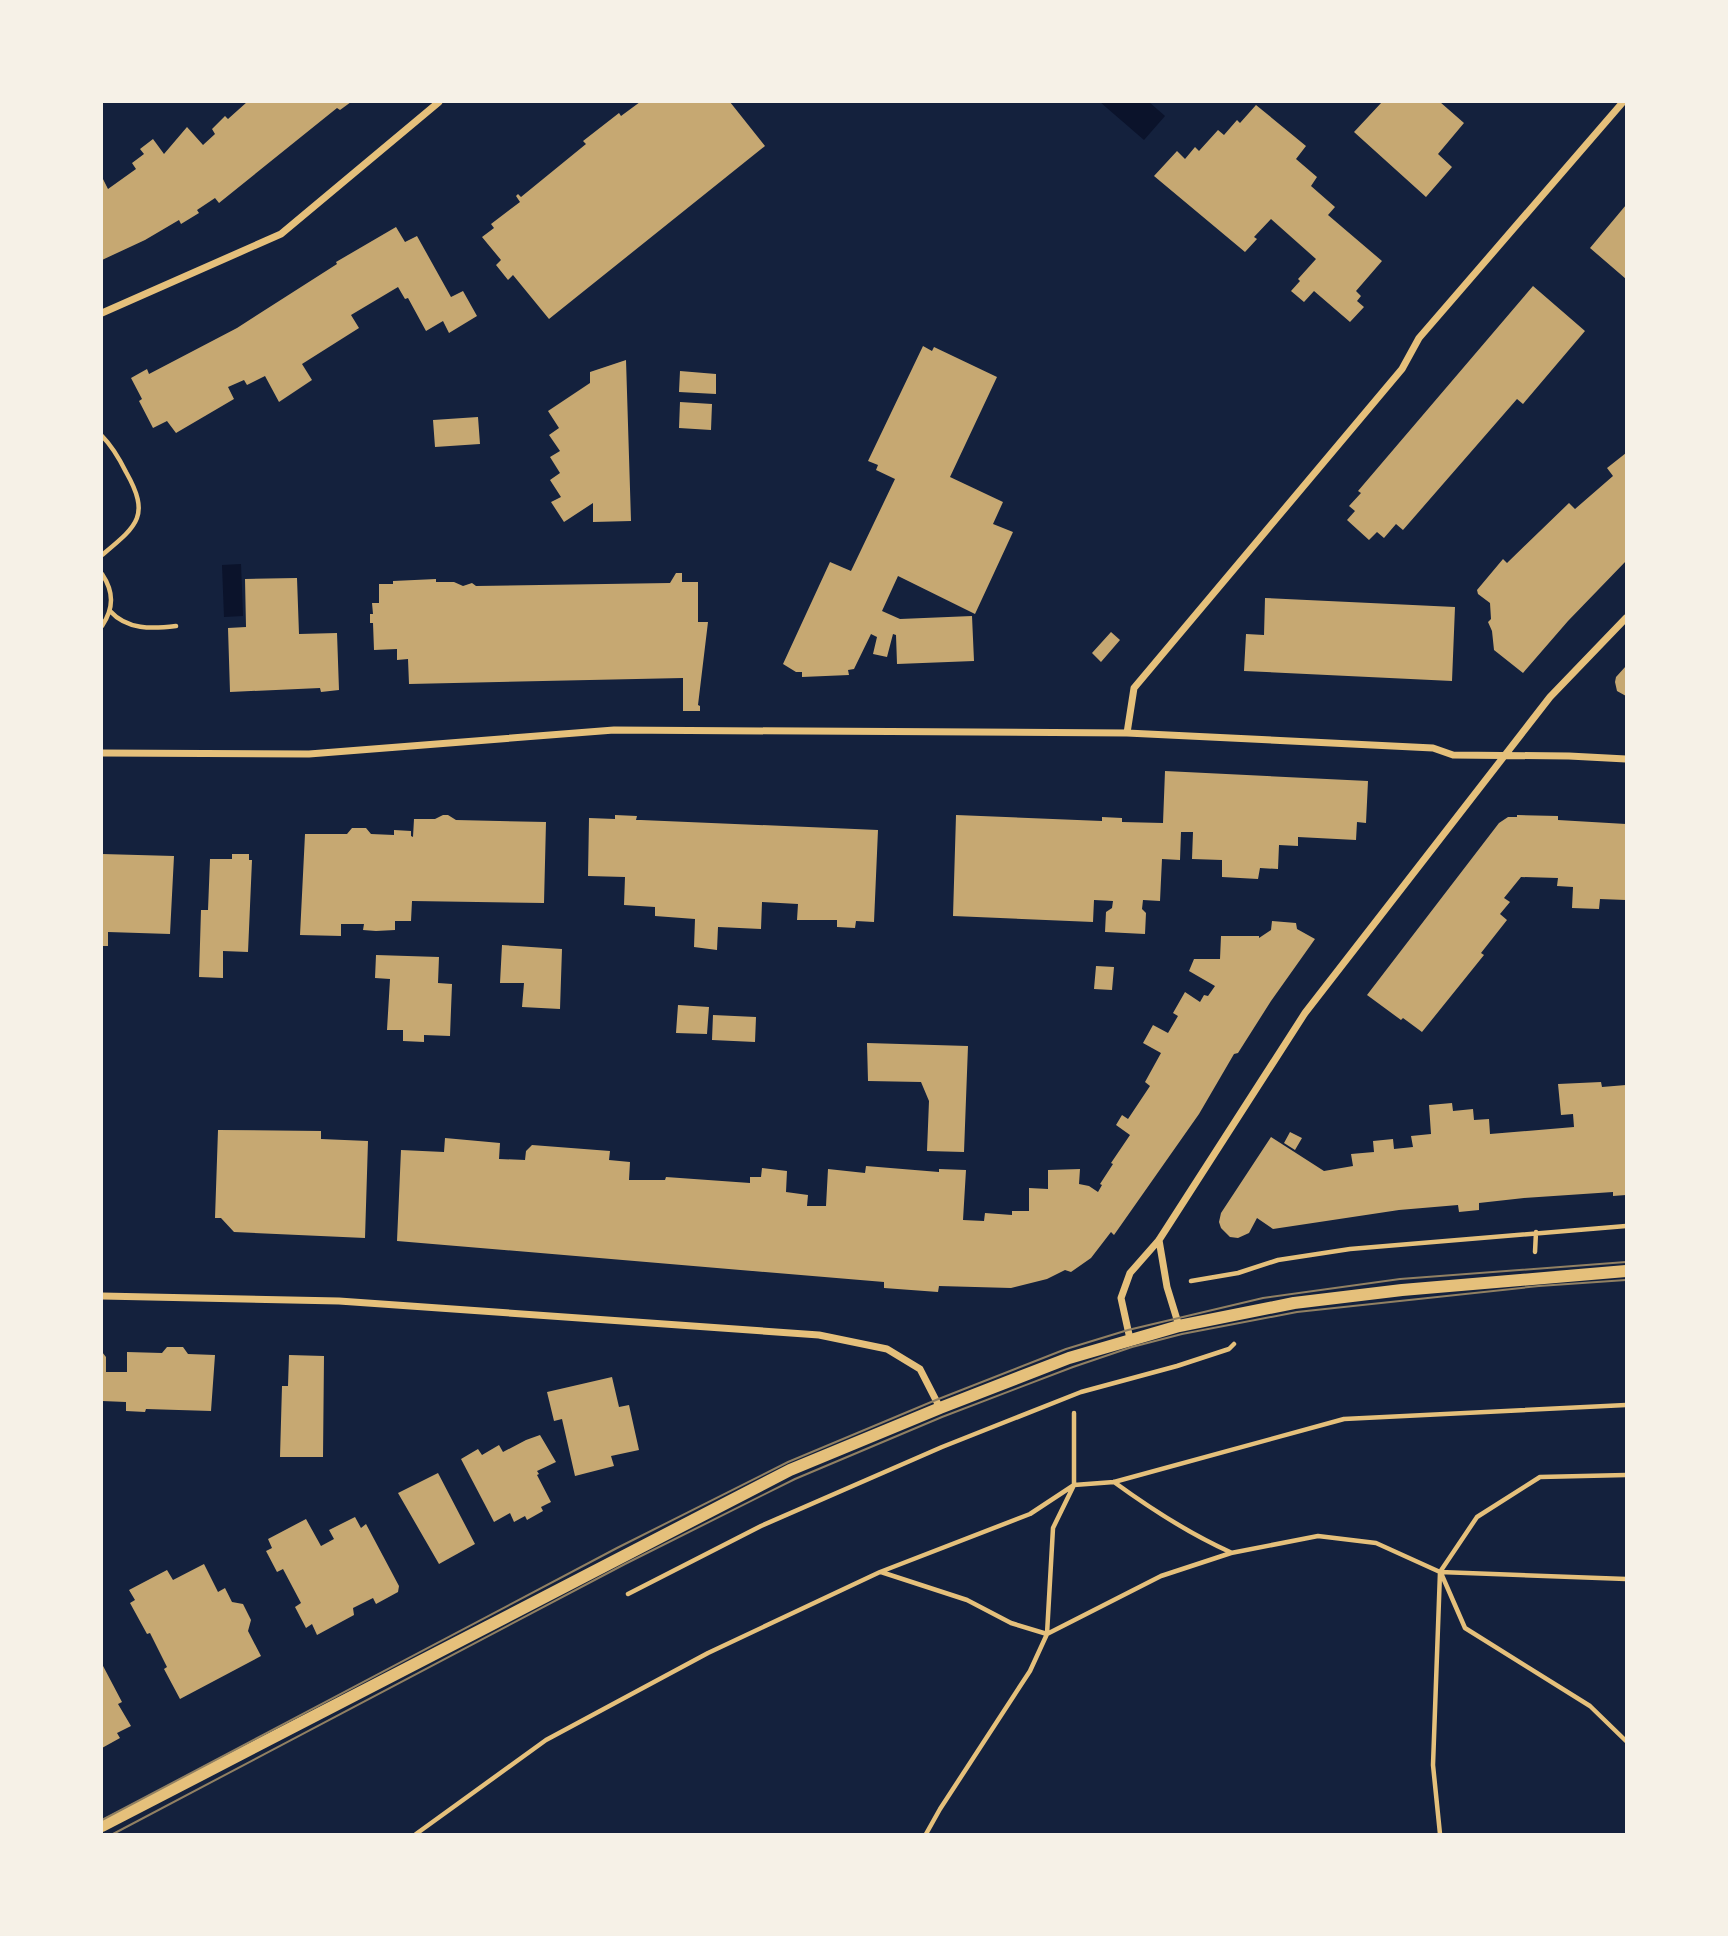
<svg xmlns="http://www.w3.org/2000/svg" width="1728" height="1936" viewBox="0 0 1728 1936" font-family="'Varela Round',sans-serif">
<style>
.water{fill:#0b132b}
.building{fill:#c6a872}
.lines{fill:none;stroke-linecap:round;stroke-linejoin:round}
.path{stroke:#e5c07b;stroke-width:4.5}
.minor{stroke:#e5c07b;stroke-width:7}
.tertiary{stroke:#e5c07b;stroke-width:12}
.tram{stroke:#918062;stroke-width:2}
</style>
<rect width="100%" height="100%" fill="#14213d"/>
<path class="water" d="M 1100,102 L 1149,102 L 1165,116 L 1144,140 Z
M 241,564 L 243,616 L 224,617 L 222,565 Z"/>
<path class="building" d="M 247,102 L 351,102 L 340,110 L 337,108 L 219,203 L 215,198 L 197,210 L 199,213 L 181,224 L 179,220 L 145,240 L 102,260 L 102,177 L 108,189 L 136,169 L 132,163 L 144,154 L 140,149 L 153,139 L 164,154 L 187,127 L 203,145 L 215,134 L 212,129 L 225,116 L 228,119 Z
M 640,102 L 730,102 L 765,146 L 549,319 L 513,275 L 508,280 L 496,265 L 501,260 L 482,237 L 494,228 L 491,224 L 520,202 L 516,196 L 518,194 L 521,197 L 586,144 L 583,141 L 619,113 L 621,116 Z
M 1382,102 L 1440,102 L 1464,123 L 1438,154 L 1452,167 L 1426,197 L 1354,132 Z
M 1256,105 L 1306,146 L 1296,159 L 1317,177 L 1311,186 L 1335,207 L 1328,215 L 1382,261 L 1356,291 L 1361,296 L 1357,301 L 1364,307 L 1350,322 L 1314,291 L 1304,302 L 1291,291 L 1300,281 L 1298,279 L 1316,259 L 1271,219 L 1254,237 L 1257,239 L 1245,252 L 1154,176 L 1177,151 L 1185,159 L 1195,147 L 1199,151 L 1218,130 L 1224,135 L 1237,120 L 1240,123 Z
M 1626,205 L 1626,279 L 1590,248 Z
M 396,227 L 405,242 L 417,236 L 451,297 L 463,291 L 477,316 L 449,333 L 443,321 L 426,331 L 408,298 L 405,299 L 398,287 L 351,315 L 359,328 L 302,364 L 312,380 L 279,402 L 265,376 L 247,385 L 244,380 L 228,387 L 234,399 L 176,433 L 167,421 L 153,428 L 139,401 L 142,399 L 131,378 L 147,369 L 149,374 L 237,328 L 337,264 L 336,262 Z
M 1533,286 L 1585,331 L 1523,404 L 1517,399 L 1403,530 L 1396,524 L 1384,538 L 1377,532 L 1369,540 L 1347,520 L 1355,511 L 1349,506 L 1361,493 L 1358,491 Z
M 923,346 L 932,351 L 934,347 L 997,377 L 950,477 L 1003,502 L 993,524 L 1013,532 L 975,614 L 898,576 L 882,611 L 900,619 L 972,616 L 974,661 L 897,664 L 896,635 L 893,634 L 887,657 L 873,654 L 877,637 L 871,634 L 854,669 L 848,670 L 849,675 L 802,677 L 802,672 L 796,672 L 783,664 L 830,562 L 851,571 L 895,479 L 876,470 L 878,465 L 868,461 Z
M 626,360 L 631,521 L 593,522 L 593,503 L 564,522 L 551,502 L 561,497 L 550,480 L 560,473 L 550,457 L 560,451 L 549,435 L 559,428 L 548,411 L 590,383 L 590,372 Z
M 680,371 L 716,374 L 716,394 L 679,392 Z
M 680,402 L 712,404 L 711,430 L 679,428 Z
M 478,417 L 480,444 L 435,447 L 433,420 Z
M 1626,453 L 1626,561 L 1568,621 L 1523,673 L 1494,650 L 1492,631 L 1488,622 L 1491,619 L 1490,603 L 1478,594 L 1477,590 L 1503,559 L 1507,563 L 1569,503 L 1575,509 L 1613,476 L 1607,468 Z
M 676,573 L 682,573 L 682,582 L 698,582 L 698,622 L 708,622 L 698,705 L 700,706 L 700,711 L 683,711 L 683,678 L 409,684 L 408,659 L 397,660 L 397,649 L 374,650 L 373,623 L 370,623 L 370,614 L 373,614 L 372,603 L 379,603 L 379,584 L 393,584 L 393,581 L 436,579 L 436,582 L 454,582 L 463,586 L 472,583 L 476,586 L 670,583 Z
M 297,578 L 299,634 L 337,633 L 339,690 L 321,692 L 320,688 L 230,692 L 228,628 L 246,627 L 245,579 Z
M 1265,598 L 1455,607 L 1452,681 L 1244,671 L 1246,634 L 1264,635 Z
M 1111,632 L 1120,640 L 1101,662 L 1092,653 Z
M 1626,666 L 1626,696 L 1617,691 L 1615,682 L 1616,677 Z
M 1165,771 L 1368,781 L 1366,823 L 1357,822 L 1356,840 L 1298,837 L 1298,846 L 1279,845 L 1278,869 L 1260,868 L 1258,879 L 1222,877 L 1222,860 L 1192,859 L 1193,832 L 1181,832 L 1180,860 L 1162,859 L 1160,901 L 1143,900 L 1142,909 L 1146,913 L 1145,934 L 1105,932 L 1106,912 L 1112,908 L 1113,901 L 1094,900 L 1093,922 L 953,916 L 956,815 L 1102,821 L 1102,817 L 1122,818 L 1122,822 L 1163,823 Z
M 443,815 L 448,815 L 456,820 L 546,822 L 544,903 L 412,901 L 411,921 L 395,921 L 395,930 L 376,931 L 363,930 L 364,924 L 341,924 L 341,936 L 300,935 L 305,834 L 347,834 L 352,828 L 366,828 L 371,834 L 394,835 L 394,830 L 411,831 L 411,836 L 413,837 L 414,819 L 435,819 Z
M 615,815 L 637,816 L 636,820 L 641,820 L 878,830 L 874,922 L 856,921 L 855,928 L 837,927 L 837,920 L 797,920 L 798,904 L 762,902 L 761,929 L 718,927 L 717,950 L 694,947 L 695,919 L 655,916 L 655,907 L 624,905 L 625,877 L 588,876 L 589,818 L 615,819 Z
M 1517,815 L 1558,816 L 1558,820 L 1626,824 L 1626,900 L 1600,899 L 1599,909 L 1572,908 L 1573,887 L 1557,886 L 1558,878 L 1521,877 L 1504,898 L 1510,902 L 1500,914 L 1507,920 L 1481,953 L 1484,955 L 1422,1032 L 1403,1018 L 1401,1020 L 1367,995 L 1499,823 L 1508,817 L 1517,817 Z
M 102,854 L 174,856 L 170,934 L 108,932 L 108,946 L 102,946 Z
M 232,854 L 249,854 L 249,860 L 252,860 L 248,952 L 223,951 L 223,978 L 199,977 L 201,910 L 208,910 L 210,859 L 232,859 Z
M 1272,921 L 1296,923 L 1297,929 L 1315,939 L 1271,1001 L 1238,1053 L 1234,1054 L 1199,1114 L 1114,1235 L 1111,1232 L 1091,1258 L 1071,1272 L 1065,1270 L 1047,1279 L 1011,1288 L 939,1286 L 938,1292 L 884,1288 L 884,1282 L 397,1241 L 401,1150 L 444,1152 L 445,1138 L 500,1143 L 499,1159 L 525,1160 L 526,1151 L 532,1145 L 610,1151 L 609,1160 L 630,1162 L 629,1180 L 665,1180 L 666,1177 L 750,1183 L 750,1177 L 761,1177 L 762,1168 L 787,1171 L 786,1192 L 808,1195 L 807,1206 L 826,1206 L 828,1169 L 865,1173 L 866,1166 L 939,1172 L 939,1169 L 966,1170 L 963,1220 L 984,1221 L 985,1213 L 1012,1215 L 1012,1211 L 1029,1211 L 1029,1188 L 1048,1189 L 1048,1170 L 1080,1169 L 1079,1184 L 1089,1186 L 1098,1192 L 1102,1185 L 1100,1184 L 1113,1164 L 1111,1163 L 1130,1135 L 1116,1125 L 1122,1115 L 1128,1119 L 1150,1086 L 1145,1082 L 1161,1053 L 1143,1043 L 1153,1025 L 1168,1033 L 1178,1016 L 1173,1013 L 1185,992 L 1200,1002 L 1204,995 L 1208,996 L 1215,986 L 1189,971 L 1194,959 L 1220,959 L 1221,936 L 1259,936 L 1259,938 L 1271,930 Z
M 502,945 L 562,949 L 560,1009 L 522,1007 L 524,983 L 500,983 Z
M 376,955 L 439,957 L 438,983 L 452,984 L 450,1036 L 424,1035 L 424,1042 L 403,1041 L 403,1030 L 387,1030 L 390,979 L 375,978 Z
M 1096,966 L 1114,967 L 1112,990 L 1094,989 Z
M 678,1005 L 709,1007 L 707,1034 L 676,1033 Z
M 713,1015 L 756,1017 L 755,1042 L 712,1040 Z
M 867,1043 L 968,1046 L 964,1152 L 927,1151 L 929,1101 L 921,1082 L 868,1081 Z
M 1601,1082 L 1602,1087 L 1626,1085 L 1626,1195 L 1613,1196 L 1613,1192 L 1524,1198 L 1479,1203 L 1479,1210 L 1459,1212 L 1458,1205 L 1399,1210 L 1273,1229 L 1257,1218 L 1249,1233 L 1238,1238 L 1230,1237 L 1221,1228 L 1219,1222 L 1221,1213 L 1271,1137 L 1324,1171 L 1353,1166 L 1351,1154 L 1374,1152 L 1373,1141 L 1393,1139 L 1394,1149 L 1413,1147 L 1411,1136 L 1431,1134 L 1429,1105 L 1452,1103 L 1453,1111 L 1473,1109 L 1474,1120 L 1489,1119 L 1490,1134 L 1574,1127 L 1573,1114 L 1561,1115 L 1558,1084 Z
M 218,1130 L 321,1131 L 321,1139 L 368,1141 L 365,1238 L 234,1232 L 221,1218 L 215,1218 Z
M 1290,1132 L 1302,1138 L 1295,1150 L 1284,1143 Z
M 167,1347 L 183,1347 L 188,1354 L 215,1355 L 211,1411 L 146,1409 L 145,1412 L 126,1411 L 126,1402 L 102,1401 L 102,1352 L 106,1357 L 106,1372 L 127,1372 L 127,1352 L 162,1353 Z
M 289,1355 L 324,1356 L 323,1457 L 280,1457 L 282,1386 L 288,1386 Z
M 612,1377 L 619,1407 L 629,1405 L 639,1450 L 611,1456 L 614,1466 L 575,1476 L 562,1419 L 554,1421 L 547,1392 Z
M 540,1435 L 556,1462 L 537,1471 L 539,1474 L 537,1475 L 551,1502 L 541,1507 L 543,1511 L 527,1520 L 525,1516 L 514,1522 L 510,1513 L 494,1522 L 461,1459 L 478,1449 L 482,1455 L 499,1445 L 503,1452 L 526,1440 Z
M 438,1473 L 475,1544 L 439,1564 L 398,1493 Z
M 355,1517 L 361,1528 L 366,1524 L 399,1586 L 398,1592 L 376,1604 L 373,1598 L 353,1608 L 354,1615 L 317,1635 L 312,1624 L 306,1628 L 295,1607 L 301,1603 L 283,1569 L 277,1572 L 266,1551 L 272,1548 L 268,1539 L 306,1519 L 321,1546 L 334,1539 L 329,1530 Z
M 204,1564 L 218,1592 L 225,1588 L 232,1602 L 243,1604 L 251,1620 L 248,1631 L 261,1656 L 180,1699 L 164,1669 L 167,1667 L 150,1633 L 147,1634 L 130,1603 L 135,1600 L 129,1590 L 167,1570 L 173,1580 Z
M 102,1664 L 122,1702 L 118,1704 L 131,1726 L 117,1733 L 120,1738 L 102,1748 Z"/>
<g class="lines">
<path class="path" d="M 102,436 C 112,446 120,460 126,472 C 151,516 137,526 102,555
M 102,574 C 114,592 114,608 102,626
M 110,611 C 127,630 152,629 176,626
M 1535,1252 L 1536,1232
M 1191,1281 L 1238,1273 L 1278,1260 L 1350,1249 L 1626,1226
M 1114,1482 C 1151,1509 1188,1533 1230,1552
M 881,1572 L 967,1600 L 1011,1623 L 1047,1634 L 1161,1576 L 1231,1553 L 1318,1536 L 1376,1543 L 1440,1572 L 1626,1579
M 1441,1573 L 1465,1628 L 1590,1706 L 1626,1741
M 628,1594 L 761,1526 L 942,1447 L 1081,1392 L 1177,1366 L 1229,1349 L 1234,1344
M 416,1834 L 546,1740 L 708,1653 L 880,1572 L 1030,1514 L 1074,1485 L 1114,1482 L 1344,1419 L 1626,1405
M 926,1834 L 940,1809 L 1030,1671 L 1047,1634 L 1053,1528 L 1074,1485 L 1074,1413
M 1440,1834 L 1433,1765 L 1440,1572 L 1477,1517 L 1540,1477 L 1626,1475"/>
<path class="minor" d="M 102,313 L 281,234 L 439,102
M 1127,733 L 1134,688 L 1402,369 L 1419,338 L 1623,102
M 102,753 L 309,754 L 614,730 L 1127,733 L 1433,748 L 1453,755 L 1569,756 L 1626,759
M 1159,1240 L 1167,1287 L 1179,1326
M 102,1296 L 339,1301 L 819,1335 L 887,1349 L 920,1369 L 940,1408
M 1130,1339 L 1121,1298 L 1130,1273 L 1159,1240 L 1305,1013 L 1550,697 L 1626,618"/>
<path class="tertiary" d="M 102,1826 L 790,1470 L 940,1408 L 1069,1358 L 1179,1326 L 1294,1303 L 1402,1290 L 1626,1271"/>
<path class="tram" d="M 102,1820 L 617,1548 L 788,1462 L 936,1400 L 1066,1349 L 1128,1330 L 1263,1298 L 1400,1279 L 1626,1262
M 113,1834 L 625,1564 L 795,1479 L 942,1417 L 1073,1367 L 1132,1347 L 1182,1334 L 1297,1312 L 1539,1286 L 1626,1280"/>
</g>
<rect width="1728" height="1936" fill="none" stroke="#f6f1e7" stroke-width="206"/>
</svg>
